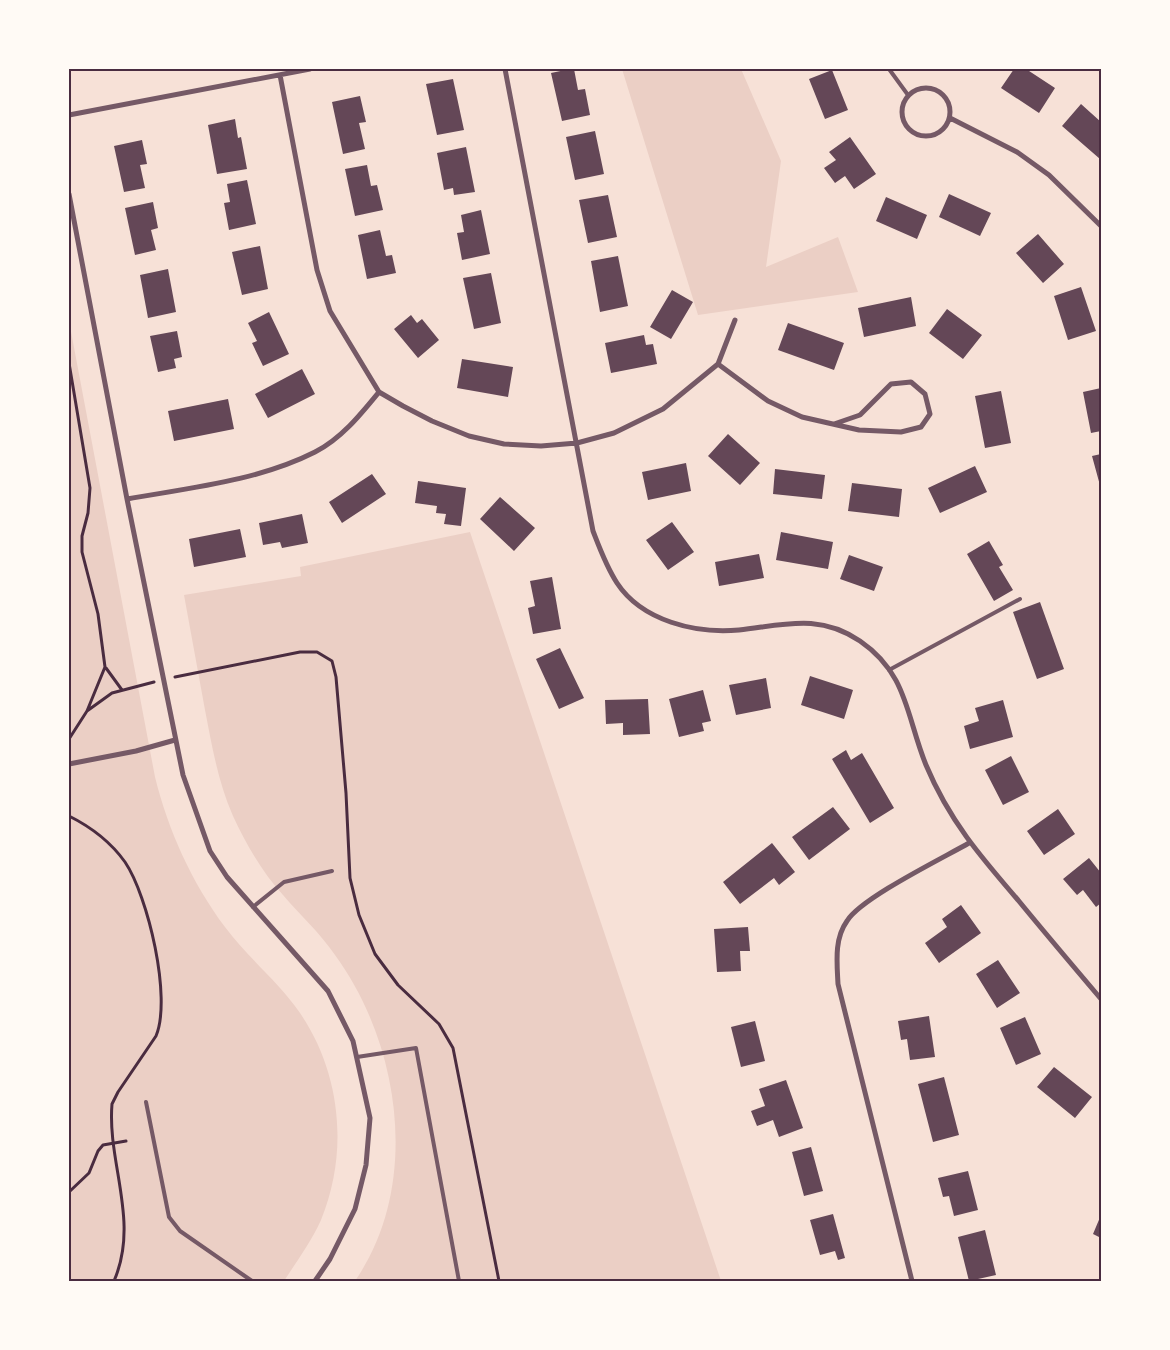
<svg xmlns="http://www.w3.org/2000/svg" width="1170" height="1350" viewBox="0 0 1170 1350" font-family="Rubik,sans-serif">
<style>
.green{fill:#ebcfc5}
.building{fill:#644757}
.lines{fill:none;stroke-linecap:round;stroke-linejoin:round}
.path{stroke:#4a2c40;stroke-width:3}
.service{stroke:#755966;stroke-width:4}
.minor{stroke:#755966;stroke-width:5}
.neatline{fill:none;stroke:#4a2c40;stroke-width:2}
</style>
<rect width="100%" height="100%" fill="#f7e1d7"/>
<path class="green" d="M 622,69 L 741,69 L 781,161 L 766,267 L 838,237 L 858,292 L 698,315 Z
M 69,321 L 155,777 C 168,830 192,883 225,927 C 248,958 279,982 300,1013 C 341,1073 349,1152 321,1220 C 311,1242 297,1261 284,1281 L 69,1281 Z
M 470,532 L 721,1281 L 355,1281 C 421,1186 401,1045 335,955 C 320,933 300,915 283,895 C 262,872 246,844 233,816 C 218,782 212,746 205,710 C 198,672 191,633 184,595 L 301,576 L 300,567 Z"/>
<path class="building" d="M 570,69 L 574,69 L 578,90 L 585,89 L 590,115 L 562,121 L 551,73 Z
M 1014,69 L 1026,69 L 1055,88 L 1039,113 L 1001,88 Z
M 832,70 L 848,110 L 825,119 L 809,79 Z
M 453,79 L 464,130 L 437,135 L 426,84 Z
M 360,96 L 366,122 L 359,123 L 365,149 L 343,154 L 332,102 Z
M 1081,104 L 1101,122 L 1100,159 L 1062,126 Z
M 235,119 L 238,138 L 241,137 L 247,169 L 217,174 L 208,125 Z
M 595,131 L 604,174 L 575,180 L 566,137 Z
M 850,137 L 876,174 L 854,189 L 845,176 L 835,183 L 824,168 L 836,160 L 829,152 Z
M 142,140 L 147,164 L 140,165 L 145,188 L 124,192 L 114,146 Z
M 466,147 L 475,192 L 454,195 L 453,188 L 444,190 L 437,153 Z
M 367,165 L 371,186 L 377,185 L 383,210 L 355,216 L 345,169 Z
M 247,180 L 256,224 L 229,230 L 224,203 L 230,202 L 227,184 Z
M 949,194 L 991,213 L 980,236 L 939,217 Z
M 608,195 L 617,237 L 588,243 L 579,200 Z
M 886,197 L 927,215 L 917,239 L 876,221 Z
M 153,202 L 158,228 L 151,230 L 156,250 L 135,255 L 125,208 Z
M 481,210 L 490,254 L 462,260 L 457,233 L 464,232 L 461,215 Z
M 380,230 L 386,256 L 392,255 L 396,273 L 367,279 L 358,235 Z
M 1038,234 L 1064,264 L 1043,283 L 1016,253 Z
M 260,246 L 268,289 L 242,295 L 232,252 Z
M 618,256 L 628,306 L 600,312 L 591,261 Z
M 168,269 L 176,312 L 148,318 L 140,275 Z
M 491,273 L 501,323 L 474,329 L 463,278 Z
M 1081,287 L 1096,331 L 1068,340 L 1054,296 Z
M 672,290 L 693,302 L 671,339 L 650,327 Z
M 911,297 L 916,326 L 864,337 L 858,308 Z
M 947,309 L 982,335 L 963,359 L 929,333 Z
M 269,312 L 289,354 L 263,366 L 252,343 L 257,341 L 248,323 Z
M 411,315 L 417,323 L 422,319 L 439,340 L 418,358 L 394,329 Z
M 788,323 L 844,343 L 834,370 L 778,350 Z
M 177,331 L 182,357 L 174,359 L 176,368 L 158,372 L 150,336 Z
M 644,335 L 646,345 L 653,344 L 657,364 L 611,373 L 605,343 Z
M 462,359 L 513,367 L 508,397 L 457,388 Z
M 302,369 L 315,394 L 268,418 L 255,394 Z
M 1101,388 L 1101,431 L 1091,433 L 1083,392 Z
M 1001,391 L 1011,443 L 985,448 L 975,396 Z
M 228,399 L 234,429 L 174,441 L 168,411 Z
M 728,434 L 760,463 L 740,485 L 708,456 Z
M 1101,454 L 1101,489 L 1092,456 Z
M 686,463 L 691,491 L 648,500 L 642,472 Z
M 975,466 L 987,492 L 940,513 L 928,488 Z
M 775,469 L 825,475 L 822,499 L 773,494 Z
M 372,474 L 386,494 L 342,523 L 329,502 Z
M 418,481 L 466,488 L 461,526 L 444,524 L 446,514 L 436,513 L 437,506 L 415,503 Z
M 852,483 L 902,489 L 899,517 L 848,511 Z
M 500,497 L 535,528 L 514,551 L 480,519 Z
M 302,514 L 308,543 L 282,548 L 280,542 L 263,545 L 259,523 Z
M 672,522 L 694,552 L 668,570 L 646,540 Z
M 240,529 L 246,557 L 194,567 L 189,539 Z
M 781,532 L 833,542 L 828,569 L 776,560 Z
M 989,541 L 1003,565 L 999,567 L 1013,590 L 994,601 L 967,554 Z
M 759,554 L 764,578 L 719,586 L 715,562 Z
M 849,555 L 883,567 L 874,591 L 840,579 Z
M 552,577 L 561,629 L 533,634 L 528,608 L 535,606 L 530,581 Z
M 1040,602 L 1064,669 L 1037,679 L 1013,612 Z
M 560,648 L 584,698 L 559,709 L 536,659 Z
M 810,676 L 853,690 L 844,719 L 801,705 Z
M 766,678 L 771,708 L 736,715 L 729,685 Z
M 703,690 L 711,721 L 702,723 L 704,731 L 679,737 L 669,699 Z
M 648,699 L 650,734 L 623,735 L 623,723 L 606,724 L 605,700 Z
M 1003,700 L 1013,737 L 970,749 L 964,726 L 979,721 L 975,708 Z
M 846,750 L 851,760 L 862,753 L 894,808 L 870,823 L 832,759 Z
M 1011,756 L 1029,792 L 1003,805 L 985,770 Z
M 833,807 L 850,829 L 809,860 L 792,837 Z
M 1058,809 L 1075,834 L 1044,855 L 1027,831 Z
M 772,843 L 795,872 L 779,885 L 774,878 L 740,904 L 723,882 Z
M 1089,858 L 1101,873 L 1101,903 L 1096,907 L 1083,890 L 1077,895 L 1063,879 Z
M 961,905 L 981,933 L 939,963 L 925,943 L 947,927 L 942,919 Z
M 748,927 L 750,951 L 740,951 L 741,971 L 717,972 L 714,929 Z
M 998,960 L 1020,993 L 997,1008 L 976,974 Z
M 929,1016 L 935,1057 L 910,1060 L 907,1039 L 901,1040 L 898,1021 Z
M 1025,1017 L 1041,1054 L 1016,1065 L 1000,1028 Z
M 755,1021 L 765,1061 L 741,1067 L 731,1027 Z
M 1054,1067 L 1092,1097 L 1075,1118 L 1037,1087 Z
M 944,1077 L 959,1135 L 933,1142 L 918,1084 Z
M 786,1080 L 803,1128 L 779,1137 L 773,1120 L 757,1126 L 751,1111 L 765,1106 L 759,1089 Z
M 811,1147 L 823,1191 L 804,1196 L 792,1152 Z
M 968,1171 L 978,1210 L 954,1216 L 949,1196 L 943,1197 L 938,1178 Z
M 833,1214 L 845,1258 L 838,1260 L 835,1251 L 820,1255 L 810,1220 Z
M 1101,1215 L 1101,1238 L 1093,1234 Z
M 985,1230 L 996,1275 L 969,1281 L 958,1237 Z"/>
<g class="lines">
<path class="path" d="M 69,363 L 90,488 L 88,513 L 82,536 L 82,552 L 98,614 L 105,667 L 87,711 L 69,739
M 106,668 L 122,690
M 175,677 L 300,652 L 317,652 L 332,661 L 336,677 L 346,793 L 350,878 L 359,915 L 375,954 L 398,985 L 439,1024 L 453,1048 L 499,1281
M 87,711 L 112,693 L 154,682
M 69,816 C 91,827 110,841 125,862 C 148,896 172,998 156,1036 L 118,1092 L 112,1104 C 107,1163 140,1221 114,1281
M 69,1192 L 89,1173 L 98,1151 L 103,1145 L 126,1141"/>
<path class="service" d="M 889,69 L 908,95
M 889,670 L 1020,599
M 253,907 L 284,882 L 332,871
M 357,1057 L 416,1048 L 459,1281
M 146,1102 L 169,1217 L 180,1231 L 252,1281"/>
<path class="minor" d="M 505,69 L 593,531 C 600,549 606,566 617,583 C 642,621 696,634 739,630 C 784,625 819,613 860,641 C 908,674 906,716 926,765 C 949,820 980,856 1018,900 C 1045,933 1073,966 1101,999
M 280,75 L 317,270 L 330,311 L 379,392 L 403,406 L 432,421 L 469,436 L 504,444 L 541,446 L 577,443 L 614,433 L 663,409 L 718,364 L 735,320
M902 112a24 24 0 1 1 48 0a24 24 0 1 1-48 0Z
M 69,115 L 310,69
M 950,118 L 1017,152 L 1049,175 L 1101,226
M 69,194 L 127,499 L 183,775 L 210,851 L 227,877 L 328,991 L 353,1041 L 370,1118 L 366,1165 L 355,1209 L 330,1259 L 315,1281
M 718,364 L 768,401 L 802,417 L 859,430 L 901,432 L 921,427 L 930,414 L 925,394 L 911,382 L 891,384 L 860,415 L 834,424
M 127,499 C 189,488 258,481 315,452 C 341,439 361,414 379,392
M 69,764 L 136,751 L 175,740
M 912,1281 L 838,984 C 837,963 834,939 847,921 C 861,898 943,858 969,843"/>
</g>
<rect width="1170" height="1350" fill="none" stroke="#fffaf5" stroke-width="140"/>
<rect x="70" y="70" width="1030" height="1210" class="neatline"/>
</svg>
